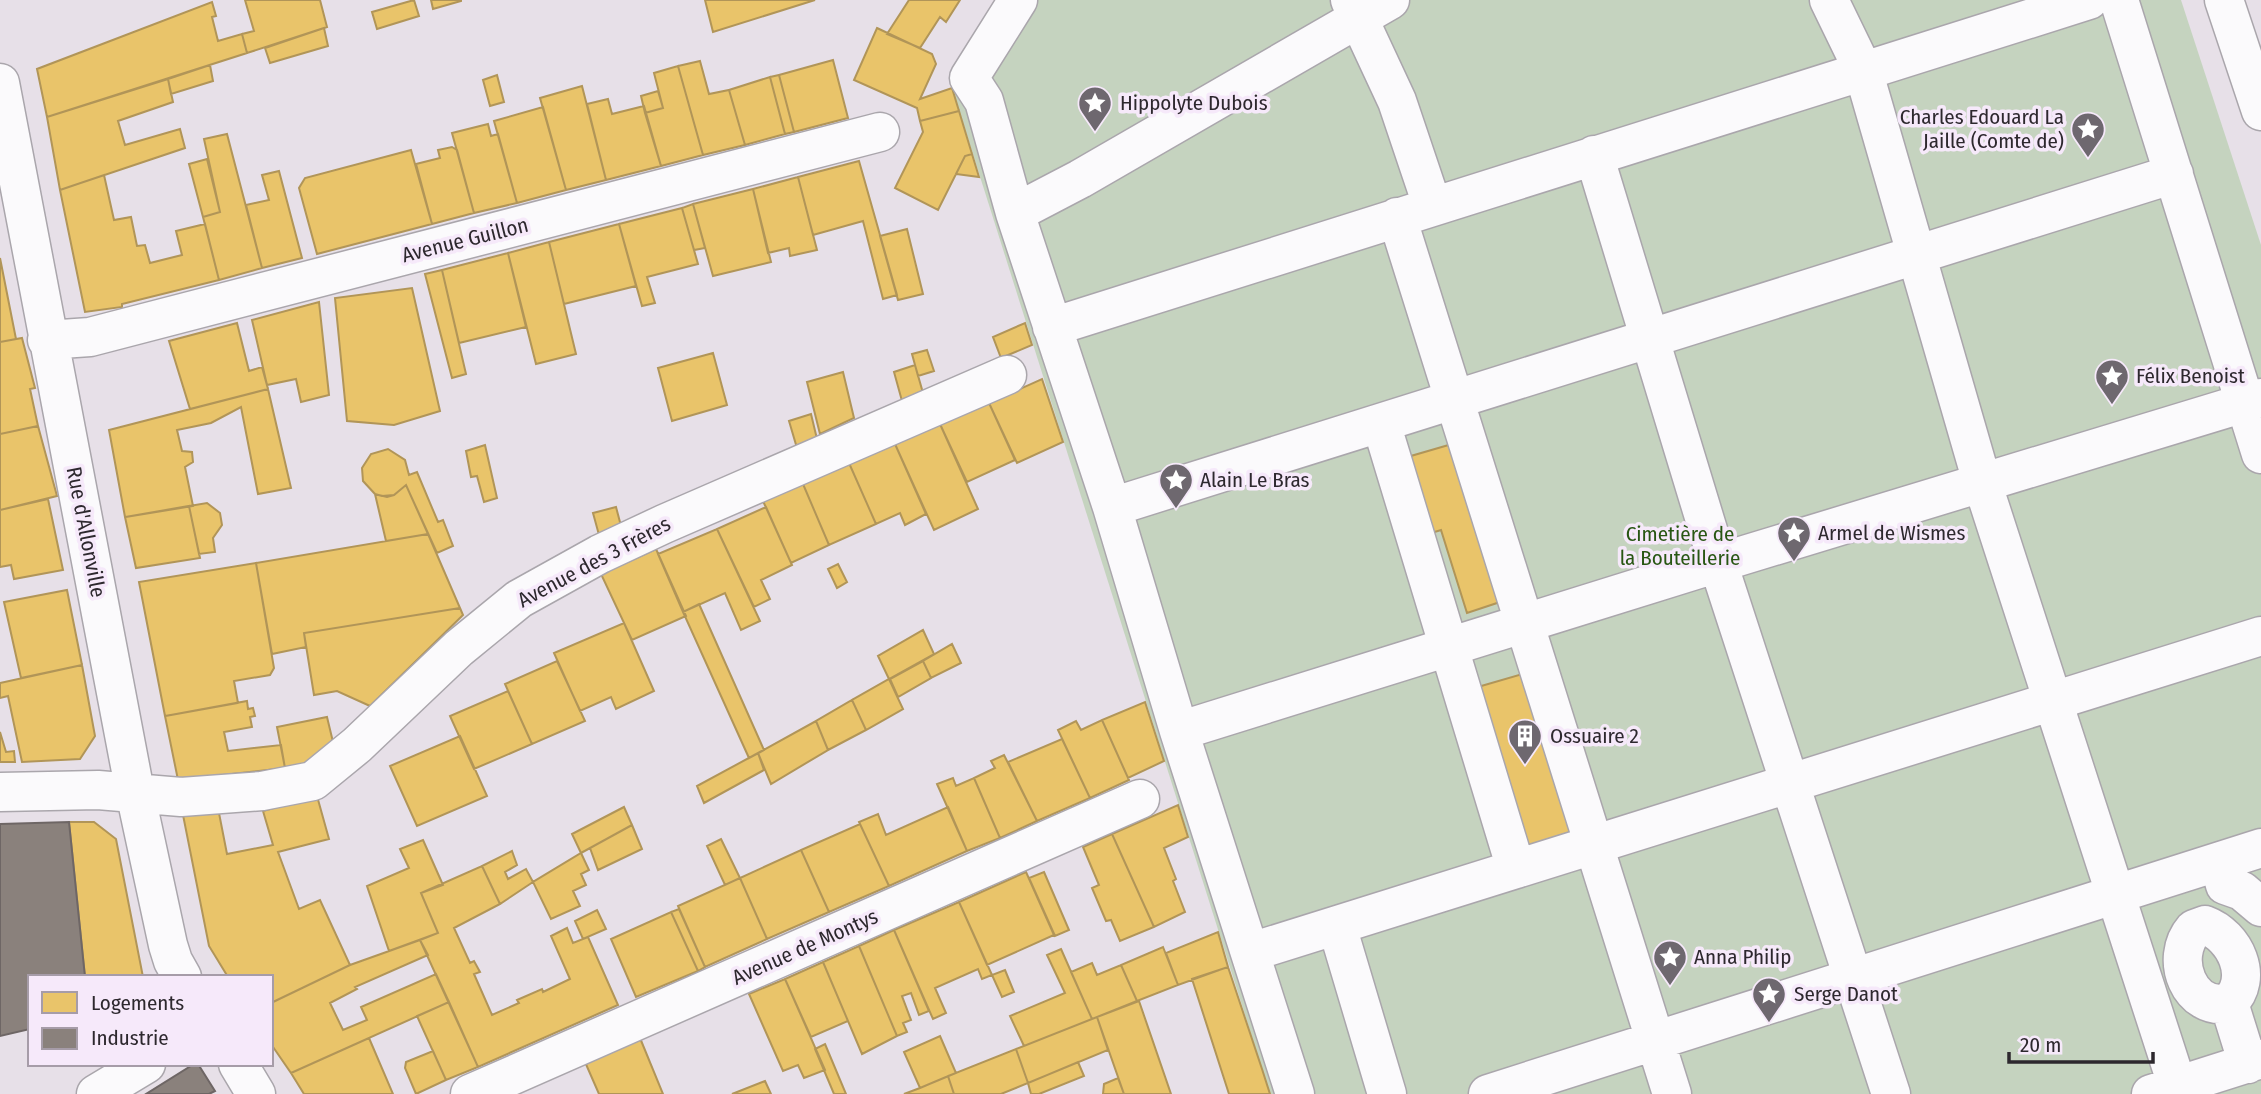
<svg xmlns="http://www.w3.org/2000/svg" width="2261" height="1094" viewBox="0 0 2261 1094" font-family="'Fira Sans Condensed',sans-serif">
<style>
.green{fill:#c5d3bf}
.homes{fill:#e9c46a;stroke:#b19558;stroke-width:2}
.industry{fill:#8a817c;stroke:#6e6665;stroke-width:2}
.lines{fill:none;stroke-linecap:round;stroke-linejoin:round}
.minor-casing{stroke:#aaa6ac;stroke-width:41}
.minor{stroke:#fbfafc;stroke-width:38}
.labels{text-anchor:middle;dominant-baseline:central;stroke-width:7;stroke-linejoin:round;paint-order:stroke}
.poi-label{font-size:21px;fill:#2d282e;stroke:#f6e9fa;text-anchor:start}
.street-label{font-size:21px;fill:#2d282e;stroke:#f6e9fa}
.park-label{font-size:21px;fill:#285613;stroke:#f6e9fa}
</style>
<rect width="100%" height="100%" fill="#e7e0e8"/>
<path class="green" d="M 1007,0 L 2181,0 L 2261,245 L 2261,1094 L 1270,1094 L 952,88 Z"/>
<path class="homes" d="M 245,0 L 320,0 L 327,27 L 247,53 L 242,34 L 254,31 Z
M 414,0 L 419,16 L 377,29 L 372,12 Z
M 431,0 L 461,0 L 461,1 L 433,9 Z
M 705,0 L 815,0 L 713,32 Z
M 909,0 L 960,0 L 946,22 L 940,17 L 920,48 L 887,34 Z
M 212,2 L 216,16 L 212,17 L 218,41 L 242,34 L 247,53 L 47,117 L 37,69 Z
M 324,28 L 328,46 L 270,63 L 265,48 Z
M 877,28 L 932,54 L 936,64 L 920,99 L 952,88 L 959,111 L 920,121 L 917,108 L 854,80 Z
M 833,60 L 848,118 L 794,132 L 779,75 Z
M 700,61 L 709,94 L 729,90 L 745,145 L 703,155 L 678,66 Z
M 210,65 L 213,81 L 171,94 L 168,79 Z
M 678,66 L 703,155 L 661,166 L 645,113 L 663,108 L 654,73 Z
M 497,75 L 504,102 L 490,106 L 483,80 Z
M 779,75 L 794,132 L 785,134 L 770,77 Z
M 770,77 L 785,134 L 745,145 L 729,90 Z
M 168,79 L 173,102 L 118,121 L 125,145 L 180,129 L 185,148 L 60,190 L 47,117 Z
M 582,86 L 606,180 L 566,190 L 540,98 Z
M 658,91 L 663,108 L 645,113 L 641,96 Z
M 608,99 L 612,114 L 644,106 L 661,166 L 606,180 L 587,104 Z
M 543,107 L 566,190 L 517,203 L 494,121 Z
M 959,111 L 972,154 L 965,156 L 938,210 L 895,188 L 923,132 L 920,121 Z
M 488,124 L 491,136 L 498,134 L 517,203 L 474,213 L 452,133 Z
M 227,134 L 262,268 L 219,280 L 203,217 L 220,212 L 204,139 Z
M 452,147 L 457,150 L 474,213 L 432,224 L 416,164 L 440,158 L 438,150 Z
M 411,150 L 432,224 L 317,254 L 299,188 L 305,178 Z
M 972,154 L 979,177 L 956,174 L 965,156 Z
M 207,159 L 220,212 L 203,217 L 189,164 Z
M 859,161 L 897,295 L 883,299 L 863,221 L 813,235 L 798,177 Z
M 279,171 L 302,258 L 262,268 L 246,205 L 269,200 L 262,175 Z
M 104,175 L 114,220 L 131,217 L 137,246 L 145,245 L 150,263 L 182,255 L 176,231 L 205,224 L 219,280 L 122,304 L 122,307 L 85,312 L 60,190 Z
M 798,177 L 817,250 L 790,256 L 789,248 L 768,253 L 753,189 Z
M 753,189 L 771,262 L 713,276 L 693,204 Z
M 693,204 L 705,248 L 694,250 L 682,208 Z
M 682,208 L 698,264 L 647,277 L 655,303 L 642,306 L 619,224 Z
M 619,224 L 636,286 L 564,304 L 549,242 Z
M 907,229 L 923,294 L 898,300 L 880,236 Z
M 549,242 L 576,354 L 536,364 L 508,253 Z
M 508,253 L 526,327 L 459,343 L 442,270 Z
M 0,258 L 16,339 L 0,342 Z
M 442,270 L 466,374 L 452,378 L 425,274 Z
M 412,288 L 440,411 L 394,425 L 347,421 L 335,298 Z
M 319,302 L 329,395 L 301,402 L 296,379 L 267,385 L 252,320 Z
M 237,323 L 249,371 L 262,367 L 268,389 L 190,409 L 169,341 Z
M 1025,323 L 1032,345 L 1001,358 L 993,337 Z
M 22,338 L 35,388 L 30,389 L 38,426 L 0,434 L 0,342 Z
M 927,350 L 934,371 L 918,376 L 912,354 Z
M 713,353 L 727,405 L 672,421 L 658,368 Z
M 915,365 L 923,393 L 902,401 L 894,372 Z
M 843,372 L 854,418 L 820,434 L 807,382 Z
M 1042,379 L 1063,442 L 1017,463 L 989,403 Z
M 268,389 L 291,488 L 258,494 L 241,407 L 211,423 L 177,430 L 182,451 L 192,452 L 193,462 L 185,467 L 193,506 L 125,517 L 109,430 Z
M 989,403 L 1015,460 L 967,482 L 940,424 Z
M 811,414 L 817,439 L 797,448 L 789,421 Z
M 940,424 L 978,509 L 934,530 L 895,444 Z
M 38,426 L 57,496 L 0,510 L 0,434 Z
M 895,444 L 926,514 L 905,525 L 900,513 L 876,524 L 849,463 Z
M 1452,444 L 1503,601 L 1467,613 L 1441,530 L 1428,534 L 1404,458 Z
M 485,445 L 497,498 L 484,502 L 477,476 L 471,477 L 466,451 Z
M 388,449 L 405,460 L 409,475 L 417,472 L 438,522 L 443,520 L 453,546 L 437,553 L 406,485 L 394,495 L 382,496 L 375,494 L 363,481 L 362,468 L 371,454 Z
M 849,463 L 876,524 L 829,545 L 803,484 Z
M 803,484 L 829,545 L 791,563 L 763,501 Z
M 406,485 L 428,534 L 386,541 L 375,494 L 387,497 L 394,495 Z
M 48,499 L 63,570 L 14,579 L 11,565 L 0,567 L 0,510 Z
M 207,503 L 220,513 L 222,525 L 213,538 L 215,552 L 199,554 L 189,506 Z
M 189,506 L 200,558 L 136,568 L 125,517 Z
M 616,507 L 621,526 L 599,535 L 593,513 Z
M 766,507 L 792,565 L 761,580 L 770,599 L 754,607 L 717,529 Z
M 717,529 L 760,621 L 741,630 L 725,593 L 683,612 L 658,554 Z
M 428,534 L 460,608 L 304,633 L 306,647 L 272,654 L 256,563 Z
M 656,549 L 686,616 L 632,640 L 601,574 Z
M 256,563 L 274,668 L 270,675 L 234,681 L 238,703 L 165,716 L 139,582 Z
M 838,564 L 847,582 L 837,588 L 828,569 Z
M 67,590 L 82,665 L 21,678 L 4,602 Z
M 699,604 L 764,750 L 749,758 L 683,612 Z
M 460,608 L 463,615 L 370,706 L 337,691 L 314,695 L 304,633 Z
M 624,623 L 654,691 L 616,709 L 611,697 L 580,711 L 554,653 Z
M 923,630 L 934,654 L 889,679 L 878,656 Z
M 952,644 L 961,663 L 931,678 L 923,661 Z
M 557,661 L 585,721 L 532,744 L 505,684 Z
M 923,661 L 931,678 L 898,697 L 890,679 Z
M 82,665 L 95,736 L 80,759 L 22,762 L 8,696 L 0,698 L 0,683 Z
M 1526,673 L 1579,843 L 1524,861 L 1471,689 Z
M 889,679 L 903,709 L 866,730 L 852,700 Z
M 508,691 L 532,744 L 474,769 L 450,716 Z
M 852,700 L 866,730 L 828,750 L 816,721 Z
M 247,701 L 248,709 L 253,708 L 255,716 L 250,717 L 252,727 L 224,732 L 228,751 L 281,745 L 285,768 L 178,780 L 165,716 Z
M 1145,702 L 1164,761 L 1128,778 L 1102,720 Z
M 327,717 L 333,742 L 309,765 L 285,768 L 277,727 Z
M 1102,720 L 1129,780 L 1090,798 L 1058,730 L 1076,721 L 1081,730 Z
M 816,721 L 828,750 L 771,784 L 758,753 Z
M 0,732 L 6,752 L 14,751 L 15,762 L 0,762 Z
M 460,736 L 487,796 L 417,826 L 390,766 Z
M 1062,739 L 1090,798 L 1037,821 L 1008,762 Z
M 758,753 L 764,770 L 704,803 L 697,786 Z
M 1004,755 L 1037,821 L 1000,838 L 974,778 L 995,768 L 991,761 Z
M 953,778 L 956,786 L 974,778 L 1000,838 L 967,851 L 937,784 Z
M 317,796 L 329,839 L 278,852 L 299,909 L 320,900 L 350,965 L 271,1003 L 271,977 L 228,977 L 209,946 L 183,815 L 219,813 L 227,854 L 273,845 L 263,811 Z
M 1178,805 L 1188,837 L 1164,848 L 1176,879 L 1173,881 L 1185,912 L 1154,927 L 1112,834 Z
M 624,807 L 632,825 L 581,853 L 572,834 Z
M 948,807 L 967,851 L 889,886 L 859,822 L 878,814 L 886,835 Z
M 69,822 L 94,822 L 116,839 L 143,977 L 85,977 Z
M 860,824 L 889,886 L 829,912 L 801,850 Z
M 632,825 L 642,849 L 598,870 L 590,848 Z
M 1112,834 L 1154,927 L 1120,941 L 1111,920 L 1106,921 L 1092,888 L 1099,885 L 1083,847 Z
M 721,839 L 740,878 L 725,885 L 707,846 Z
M 423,840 L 443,885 L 421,893 L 438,933 L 389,951 L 367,886 L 409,868 L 400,849 Z
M 801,850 L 829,912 L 767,939 L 740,878 Z
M 512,851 L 517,865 L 505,872 L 508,879 L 526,869 L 533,882 L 500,904 L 482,866 Z
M 581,853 L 589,870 L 581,874 L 586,885 L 573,891 L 580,906 L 551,919 L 533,882 Z
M 482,866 L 500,904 L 454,928 L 470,963 L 474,961 L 480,972 L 474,974 L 492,1015 L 519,1003 L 517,1000 L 542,989 L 543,992 L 570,979 L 551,936 L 567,928 L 573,943 L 588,937 L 618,1005 L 478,1067 L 420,940 L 438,933 L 421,893 Z
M 1026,872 L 1054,935 L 987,965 L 959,902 Z
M 1044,872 L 1069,930 L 1055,936 L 1029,878 Z
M 740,878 L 767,939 L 705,967 L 678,906 Z
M 959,902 L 992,975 L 982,979 L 978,969 L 935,988 L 946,1013 L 933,1019 L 894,930 Z
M 679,909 L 705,967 L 698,971 L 671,912 Z
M 597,910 L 606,929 L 583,939 L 575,921 Z
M 671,912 L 698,971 L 636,997 L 611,939 Z
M 894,930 L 929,1011 L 919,1015 L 911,993 L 902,996 L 911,1020 L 903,1023 L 907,1032 L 897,1036 L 859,946 Z
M 1218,932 L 1228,967 L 1178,985 L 1166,953 Z
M 420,940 L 428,955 L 355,987 L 357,989 L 330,1003 L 343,1030 L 367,1020 L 361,1007 L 436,974 L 449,1002 L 291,1073 L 271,1044 L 271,1003 L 350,965 Z
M 859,946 L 897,1036 L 862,1054 L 823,962 Z
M 1163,947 L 1178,985 L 1137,1001 L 1121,965 Z
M 1061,949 L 1092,1019 L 1024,1046 L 1010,1016 L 1065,993 L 1047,955 Z
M 823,962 L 848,1021 L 811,1037 L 785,979 Z
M 1092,963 L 1097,975 L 1121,965 L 1137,1001 L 1092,1019 L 1071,972 Z
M 1228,967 L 1262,1069 L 1270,1094 L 1229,1094 L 1192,979 Z
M 1005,970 L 1014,992 L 1002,997 L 992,975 Z
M 785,979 L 825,1070 L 804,1078 L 798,1065 L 783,1071 L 749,994 Z
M 1139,1001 L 1171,1094 L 1124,1094 L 1097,1017 Z
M 449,1002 L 478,1067 L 446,1080 L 417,1016 Z
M 1097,1017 L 1108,1050 L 1028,1083 L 1016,1049 Z
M 940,1036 L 956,1073 L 920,1088 L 904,1052 Z
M 369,1038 L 393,1094 L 304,1094 L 291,1073 Z
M 640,1038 L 663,1094 L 599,1094 L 585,1062 Z
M 825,1044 L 846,1094 L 834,1094 L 815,1049 Z
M 1016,1049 L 1028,1083 L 1001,1094 L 954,1094 L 948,1076 Z
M 433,1051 L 446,1080 L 416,1094 L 405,1068 L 406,1062 Z
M 1078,1062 L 1084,1076 L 1039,1094 L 1031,1094 L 1028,1083 Z
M 948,1076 L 954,1094 L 904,1094 L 920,1088 Z
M 1118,1078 L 1124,1094 L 1103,1094 L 1104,1084 Z
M 765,1081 L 771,1094 L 732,1094 Z"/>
<path class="industry" d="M 69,822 L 85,977 L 30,977 L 30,1029 L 0,1036 L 0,824 Z
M 194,1064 L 198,1064 L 215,1091 L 209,1094 L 146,1094 Z"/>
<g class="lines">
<g class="minor-casing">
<path id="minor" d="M 1018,0 L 969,78 L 984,101 L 1015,213 L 1112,507 L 1179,731 L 1295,1094
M 1350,0 L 1397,101 L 1432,205
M 1829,0 L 1863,70 L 1982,482 L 2180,1094
M 2119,0 L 2261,454
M 2224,0 L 2261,111
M 0,83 L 135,792 L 168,945 L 173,961 L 182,977
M 1594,155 L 1718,563 L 1891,1094
M 1015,213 L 1080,179 L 1390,0
M 1397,217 L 1672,1094
M 1052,327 L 2089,0
M 47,340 L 90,337 L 880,132
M 1381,423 L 1516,869
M 1112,507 L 2174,174
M 1179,731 L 1718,563 L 2261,398
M 0,792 L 98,790 L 181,797 L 262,791 L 313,781 L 357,745 L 459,648 L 519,599 L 600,554 L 664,524 L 1007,375
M 2219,862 L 2225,885 L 2242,891 L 2261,907
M 2205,925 C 2235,936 2255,978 2229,1003 C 2190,1012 2168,959 2194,929 Z
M 1337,926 L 1387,1094
M 1251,952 L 2261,636
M 2229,1003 L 2248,1064
M 238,1064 L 256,1094
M 96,1094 L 146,1064
M 470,1094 L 1140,799
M 1488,1094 L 2261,848
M 2151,1094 L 2261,1059"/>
</g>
<use href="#minor" class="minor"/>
</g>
<defs>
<g id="sight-pin" transform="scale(1.75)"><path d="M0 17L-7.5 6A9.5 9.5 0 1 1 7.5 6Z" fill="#6e686f" stroke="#f6e9fa"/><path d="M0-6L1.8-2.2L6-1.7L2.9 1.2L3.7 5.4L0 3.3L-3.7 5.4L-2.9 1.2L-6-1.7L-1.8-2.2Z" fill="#fff"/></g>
<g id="building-pin" transform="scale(1.75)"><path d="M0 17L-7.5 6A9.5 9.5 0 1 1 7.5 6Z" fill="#6e686f" stroke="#f6e9fa"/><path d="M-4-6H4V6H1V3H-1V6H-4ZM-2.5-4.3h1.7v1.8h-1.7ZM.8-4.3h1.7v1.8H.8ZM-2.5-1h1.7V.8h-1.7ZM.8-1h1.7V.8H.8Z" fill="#fff"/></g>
</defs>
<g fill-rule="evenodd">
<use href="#sight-pin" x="1095" y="103"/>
<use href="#sight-pin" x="2088" y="129"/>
<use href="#sight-pin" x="2112" y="376"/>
<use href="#sight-pin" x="1176" y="480"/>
<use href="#sight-pin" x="1794" y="533"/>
<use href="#building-pin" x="1525" y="736"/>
<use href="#sight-pin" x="1670" y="957"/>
<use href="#sight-pin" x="1769" y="994"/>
</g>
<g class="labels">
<g class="poi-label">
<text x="1120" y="103">Hippolyte Dubois</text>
<text x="2064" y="117" text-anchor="end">Charles Edouard La<tspan x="2064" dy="24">Jaille (Comte de)</tspan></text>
<text x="2136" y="376">Félix Benoist</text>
<text x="1200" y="480">Alain Le Bras</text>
<text x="1818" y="533">Armel de Wismes</text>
<text x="1550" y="736">Ossuaire 2</text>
<text x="1694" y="957">Anna Philip</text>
<text x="1794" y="994">Serge Danot</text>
</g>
<g class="street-label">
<text transform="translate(465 240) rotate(-14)">Avenue Guillon</text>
<text transform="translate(86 532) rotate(79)">Rue d'Allonville</text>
<text transform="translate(594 562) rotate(-28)">Avenue des 3 Frères</text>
<text transform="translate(805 947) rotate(-24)">Avenue de Montys</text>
</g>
<g class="park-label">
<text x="1680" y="534">Cimetière de<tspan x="1680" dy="24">la Bouteillerie</tspan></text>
</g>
</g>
<rect x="28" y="975" width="245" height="91" fill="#f6e9fa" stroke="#a69ca8" stroke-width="2"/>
<rect x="42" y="992" width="35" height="21" fill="#e9c46a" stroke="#a69ca8" stroke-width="2"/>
<text x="91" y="1010" font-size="21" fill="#2d282e">Logements</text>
<rect x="42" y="1028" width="35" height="21" fill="#8a817c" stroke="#a69ca8" stroke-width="2"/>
<text x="91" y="1045" font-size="21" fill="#2d282e">Industrie</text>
<path d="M2009 1052v10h144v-10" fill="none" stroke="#2d282e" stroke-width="3.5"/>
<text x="2020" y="1052" font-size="21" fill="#2d282e" stroke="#f6e9fa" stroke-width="5" paint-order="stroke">20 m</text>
</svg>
